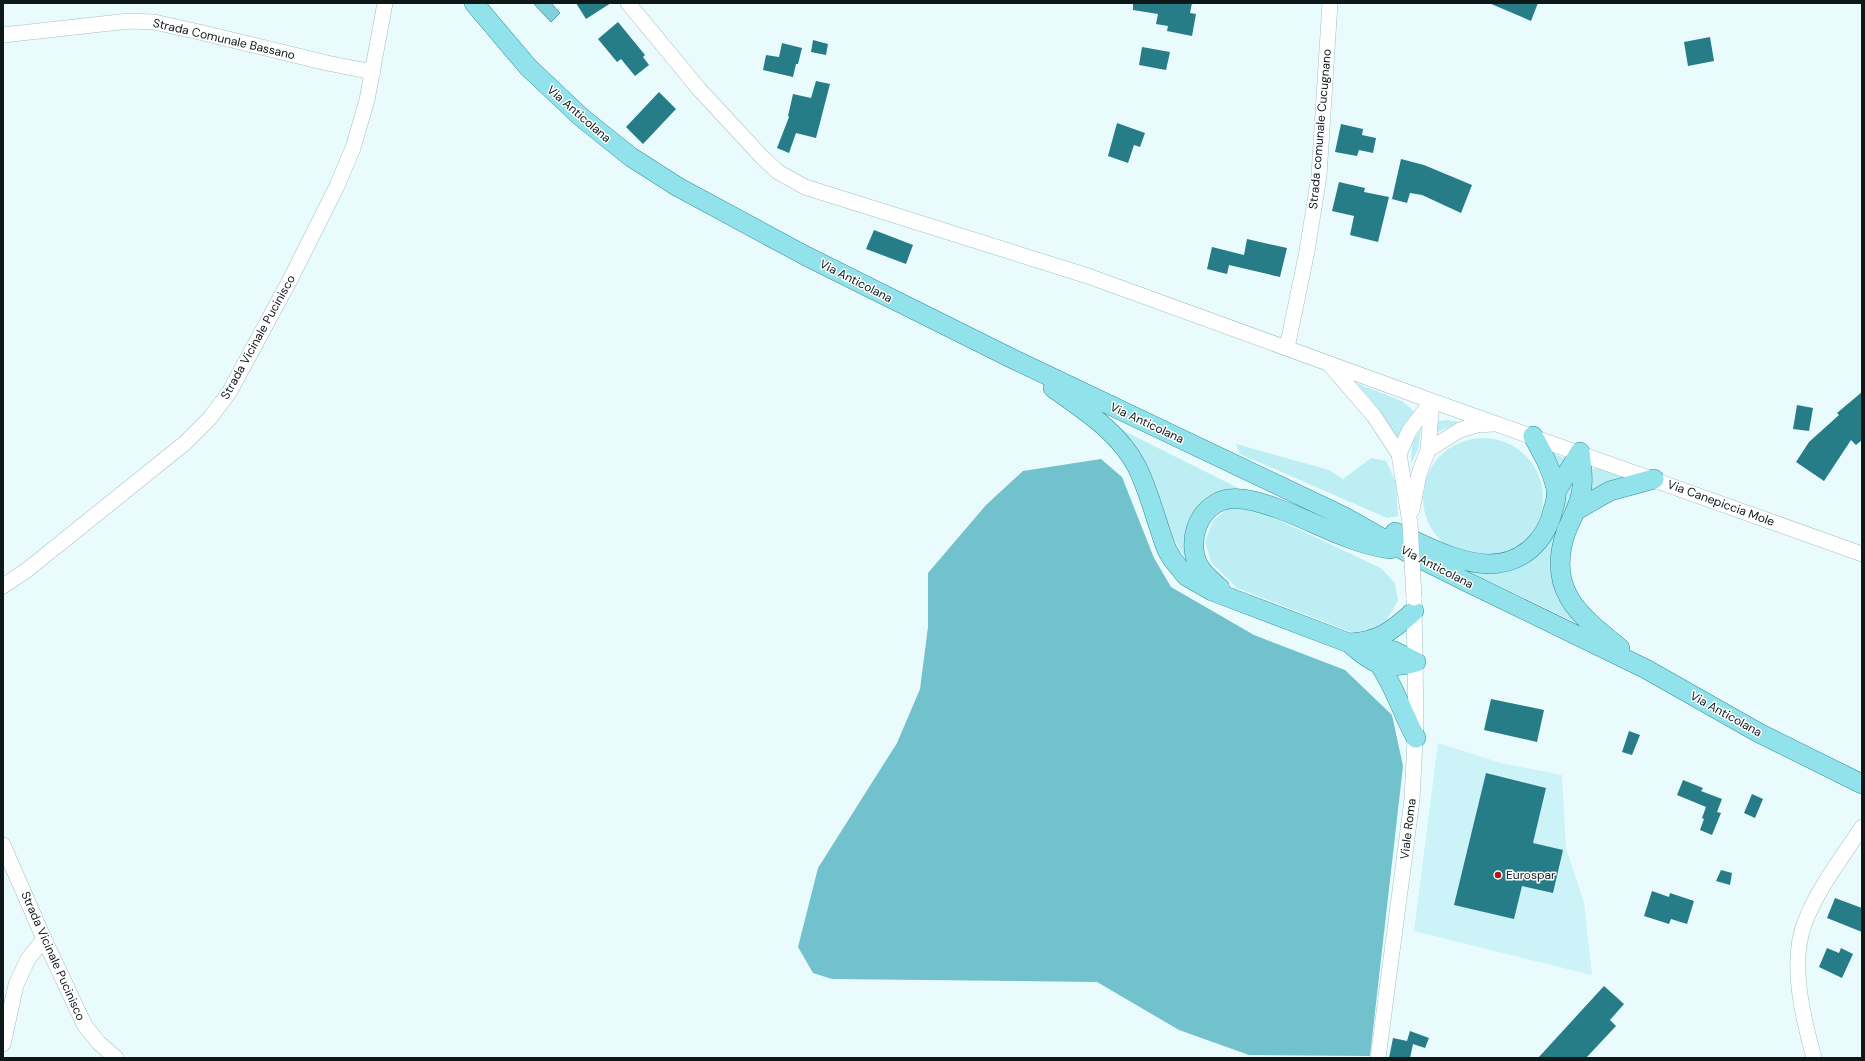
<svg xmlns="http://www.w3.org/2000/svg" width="1865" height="1061" viewBox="0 0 1865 1061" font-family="'DM Sans',sans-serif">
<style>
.built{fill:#ccf3f8}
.green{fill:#bdeef4}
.forest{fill:#71c2cc}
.water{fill:#80d1db;stroke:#5e9aa1}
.building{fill:#267c87}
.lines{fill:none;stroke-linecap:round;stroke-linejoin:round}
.minor-casing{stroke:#a4bfc3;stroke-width:16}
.major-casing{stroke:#338e98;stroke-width:20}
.minor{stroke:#fff;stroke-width:15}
.major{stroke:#91e2eb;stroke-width:19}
.minor-bridge-casing{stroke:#a4bfc3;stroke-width:16;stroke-linecap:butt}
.minor-bridge{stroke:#fff;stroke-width:15}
.poi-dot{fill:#aa171c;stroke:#fff;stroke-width:1.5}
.labels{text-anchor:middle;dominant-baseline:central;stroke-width:3;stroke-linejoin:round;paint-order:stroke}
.street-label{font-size:12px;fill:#0d1819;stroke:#fff}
.poi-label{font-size:12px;fill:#0d1819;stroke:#fff;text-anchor:start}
</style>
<rect width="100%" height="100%" fill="#eafbfd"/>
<path class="built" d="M 1438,743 L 1501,763 L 1562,775 L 1566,848 L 1584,902 L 1592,975 L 1414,931 Z"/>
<path class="green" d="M 1356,383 L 1402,401 L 1417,414 L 1406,425 L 1396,439 L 1369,397 Z
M 1447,420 L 1460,422 L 1435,433 L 1435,422 Z
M 1421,429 L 1418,449 L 1411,464 L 1412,442 Z
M 1122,430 L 1250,494 L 1225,493 L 1187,560 C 1158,521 1153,468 1122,430 Z
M1423 498a60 60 0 1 1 120 0a60 60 0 1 1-120 0Z
M 1236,444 L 1329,470 L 1343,479 L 1371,458 L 1386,461 L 1396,483 L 1398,516 L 1387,518 L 1240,454 Z
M 1552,452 L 1563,458 L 1570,464 L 1558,476 Z
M 1597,468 L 1604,469 L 1627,478 L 1601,486 L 1589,491 L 1590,469 Z
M 1569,481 L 1577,481 L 1560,534 L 1581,625 L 1470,572 L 1489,573 L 1508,570 Z
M 1230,507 L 1251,507 L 1381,568 L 1395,583 L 1398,601 L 1383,626 L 1364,637 L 1237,588 L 1211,562 L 1205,541 L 1213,521 Z"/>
<path class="forest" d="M 1101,459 L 1122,477 L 1154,558 L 1171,587 L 1254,635 L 1345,670 L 1392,715 L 1403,766 L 1370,1056 L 1249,1055 L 1179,1030 L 1097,982 L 832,979 L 813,973 L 798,947 L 818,868 L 897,743 L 920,689 L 928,627 L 928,573 L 986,505 L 1023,471 Z"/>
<path class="water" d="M 535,3 L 551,3 L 560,13 L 551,22 L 534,4 Z"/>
<path class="building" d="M 576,3 L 611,3 L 586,19 Z
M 1133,3 L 1192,3 L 1190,13 L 1196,14 L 1192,36 L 1167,31 L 1168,26 L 1156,24 L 1158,14 L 1133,10 Z
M 1489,3 L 1538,3 L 1531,21 Z
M 618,22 L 645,55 L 643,57 L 649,65 L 635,76 L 621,59 L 617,62 L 598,39 Z
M 1710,37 L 1714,61 L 1688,66 L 1684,42 Z
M 813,40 L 828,44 L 826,55 L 811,52 Z
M 782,43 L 802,48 L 798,64 L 796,64 L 793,77 L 763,70 L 766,55 L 779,57 Z
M 1142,47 L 1170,52 L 1166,70 L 1139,65 Z
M 816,81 L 830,84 L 816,138 L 796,133 L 789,153 L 777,148 L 789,117 L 788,116 L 793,94 L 811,98 Z
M 659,92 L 676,109 L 643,144 L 626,127 Z
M 1117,123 L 1145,133 L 1140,147 L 1134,145 L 1128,163 L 1108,156 Z
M 1341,124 L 1363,129 L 1362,135 L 1376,138 L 1373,153 L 1359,150 L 1357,156 L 1335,152 Z
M 1401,159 L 1424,165 L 1472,185 L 1461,213 L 1422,195 L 1410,193 L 1407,203 L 1392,199 Z
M 1339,182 L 1365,188 L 1364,192 L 1389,197 L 1378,242 L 1350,235 L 1354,216 L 1332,211 Z
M 874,230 L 913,245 L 906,264 L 866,249 Z
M 1247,239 L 1287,248 L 1280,277 L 1229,265 L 1227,274 L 1207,269 L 1212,247 L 1244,255 Z
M 1862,392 L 1862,440 L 1856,445 L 1851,440 L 1824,481 L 1796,462 L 1809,442 L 1839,415 L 1837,413 Z
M 1797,405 L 1813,408 L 1809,431 L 1793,429 Z
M 1491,699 L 1544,710 L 1537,742 L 1484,730 Z
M 1629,731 L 1640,735 L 1632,755 L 1622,752 Z
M 1486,773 L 1546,788 L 1533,843 L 1563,850 L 1553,893 L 1522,886 L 1514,919 L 1454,905 Z
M 1683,780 L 1703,788 L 1701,791 L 1722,799 L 1717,812 L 1721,813 L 1712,835 L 1700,830 L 1704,819 L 1702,818 L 1706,807 L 1677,795 Z
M 1752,794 L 1763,799 L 1755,818 L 1744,813 Z
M 1721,870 L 1732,873 L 1730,885 L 1716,881 Z
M 1652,891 L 1669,897 L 1670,893 L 1694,901 L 1687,924 L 1671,919 L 1669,924 L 1644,916 Z
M 1835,898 L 1862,908 L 1862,932 L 1827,918 Z
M 1827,948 L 1839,953 L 1841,948 L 1853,954 L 1842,978 L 1819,967 Z
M 1604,986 L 1624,1004 L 1610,1020 L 1616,1026 L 1586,1058 L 1538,1058 Z
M 1410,1031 L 1429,1038 L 1425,1048 L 1413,1044 L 1410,1058 L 1389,1058 L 1393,1038 L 1407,1041 Z"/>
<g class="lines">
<g class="minor-casing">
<path id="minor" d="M 628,3 L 699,89 L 761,156 L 778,172 L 805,187 L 1088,276 L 1432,401 L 1862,554
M 3,35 L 129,21 L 154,22 L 199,32 L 327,63 L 373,72
M 1287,348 L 1307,251 L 1319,176 L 1330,3
M 1331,366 L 1374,416 L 1399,454 L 1410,523
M 1428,450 L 1432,401
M 1399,454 L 1409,431 L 1432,401
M 1412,510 L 1419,474 L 1428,450 L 1460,430 L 1477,425 L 1493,424
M 3,586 L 27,570 L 185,443 L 210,418 L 230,391 L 291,278 L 337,186 L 353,148 L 367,100 L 385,3
M 3,845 L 44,939 L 85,1026 L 99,1043 L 116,1058
M 3,1044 L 16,985 L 28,959 L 44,939
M 1378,1058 L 1412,800 L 1416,720 L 1414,603
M 1814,1058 C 1803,1018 1789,962 1805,922 C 1818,888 1842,858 1862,827"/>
</g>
<g class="major-casing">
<path id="major" d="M 474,3 L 528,67 L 581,117 L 631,157 L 678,187 L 806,256 L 1013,359 L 1343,516 L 1405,551 L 1467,582 L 1646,669 L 1759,733 L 1862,784
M 1053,388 C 1084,410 1119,432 1137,467 C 1150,493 1156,522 1167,550 L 1173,560 L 1186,576 L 1212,591 L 1349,643 C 1374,664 1383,671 1416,662
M 1580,452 C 1582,470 1585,486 1578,504 C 1575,513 1570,522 1566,532 C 1546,590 1579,615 1620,648
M 1557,490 L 1580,452
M 1575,511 L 1610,491 L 1654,479
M 1395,532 C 1425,545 1456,563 1489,564 C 1522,564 1546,541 1553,510 C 1555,504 1557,495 1556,489 C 1552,470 1542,452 1533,436
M 1220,588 C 1207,577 1195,567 1194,549 C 1193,536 1196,525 1203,515 C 1209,507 1219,500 1229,499 C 1245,497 1263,503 1279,509 C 1315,522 1351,544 1390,549
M 1349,643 C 1379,642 1393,630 1414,611
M 1364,643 L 1394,651 L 1416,662
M 1379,664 C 1395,687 1402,713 1416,738"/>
</g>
<use href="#minor" class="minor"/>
<use href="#major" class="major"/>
<g class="minor-bridge-casing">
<path id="minor-bridge" d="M 1410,523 L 1414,598"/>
</g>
<use href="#minor-bridge" class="minor-bridge"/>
</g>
<circle class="poi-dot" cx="1498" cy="875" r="4"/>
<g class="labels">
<g class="street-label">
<text transform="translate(224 39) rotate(13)">Strada Comunale Bassano</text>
<text transform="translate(579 114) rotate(41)">Via Anticolana</text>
<text transform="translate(1320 129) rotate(-85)">Strada comunale Cucugnano</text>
<text transform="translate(856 281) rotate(27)">Via Anticolana</text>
<text transform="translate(258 337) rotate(-61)">Strada Vicinale Pucinisco</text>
<text transform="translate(1147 423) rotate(25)">Via Anticolana</text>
<text transform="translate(1721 503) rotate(20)">Via Canepiccia Mole</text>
<text transform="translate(1437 567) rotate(27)">Via Anticolana</text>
<text transform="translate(1726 714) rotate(29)">Via Anticolana</text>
<text transform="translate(1408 829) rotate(-83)">Viale Roma</text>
<text transform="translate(53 956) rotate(66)">Strada Vicinale Pucinisco</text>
</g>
<g class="poi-label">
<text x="1506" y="875">Eurospar</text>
</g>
</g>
<rect width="1865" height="1061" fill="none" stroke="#0d1819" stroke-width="8"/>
</svg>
